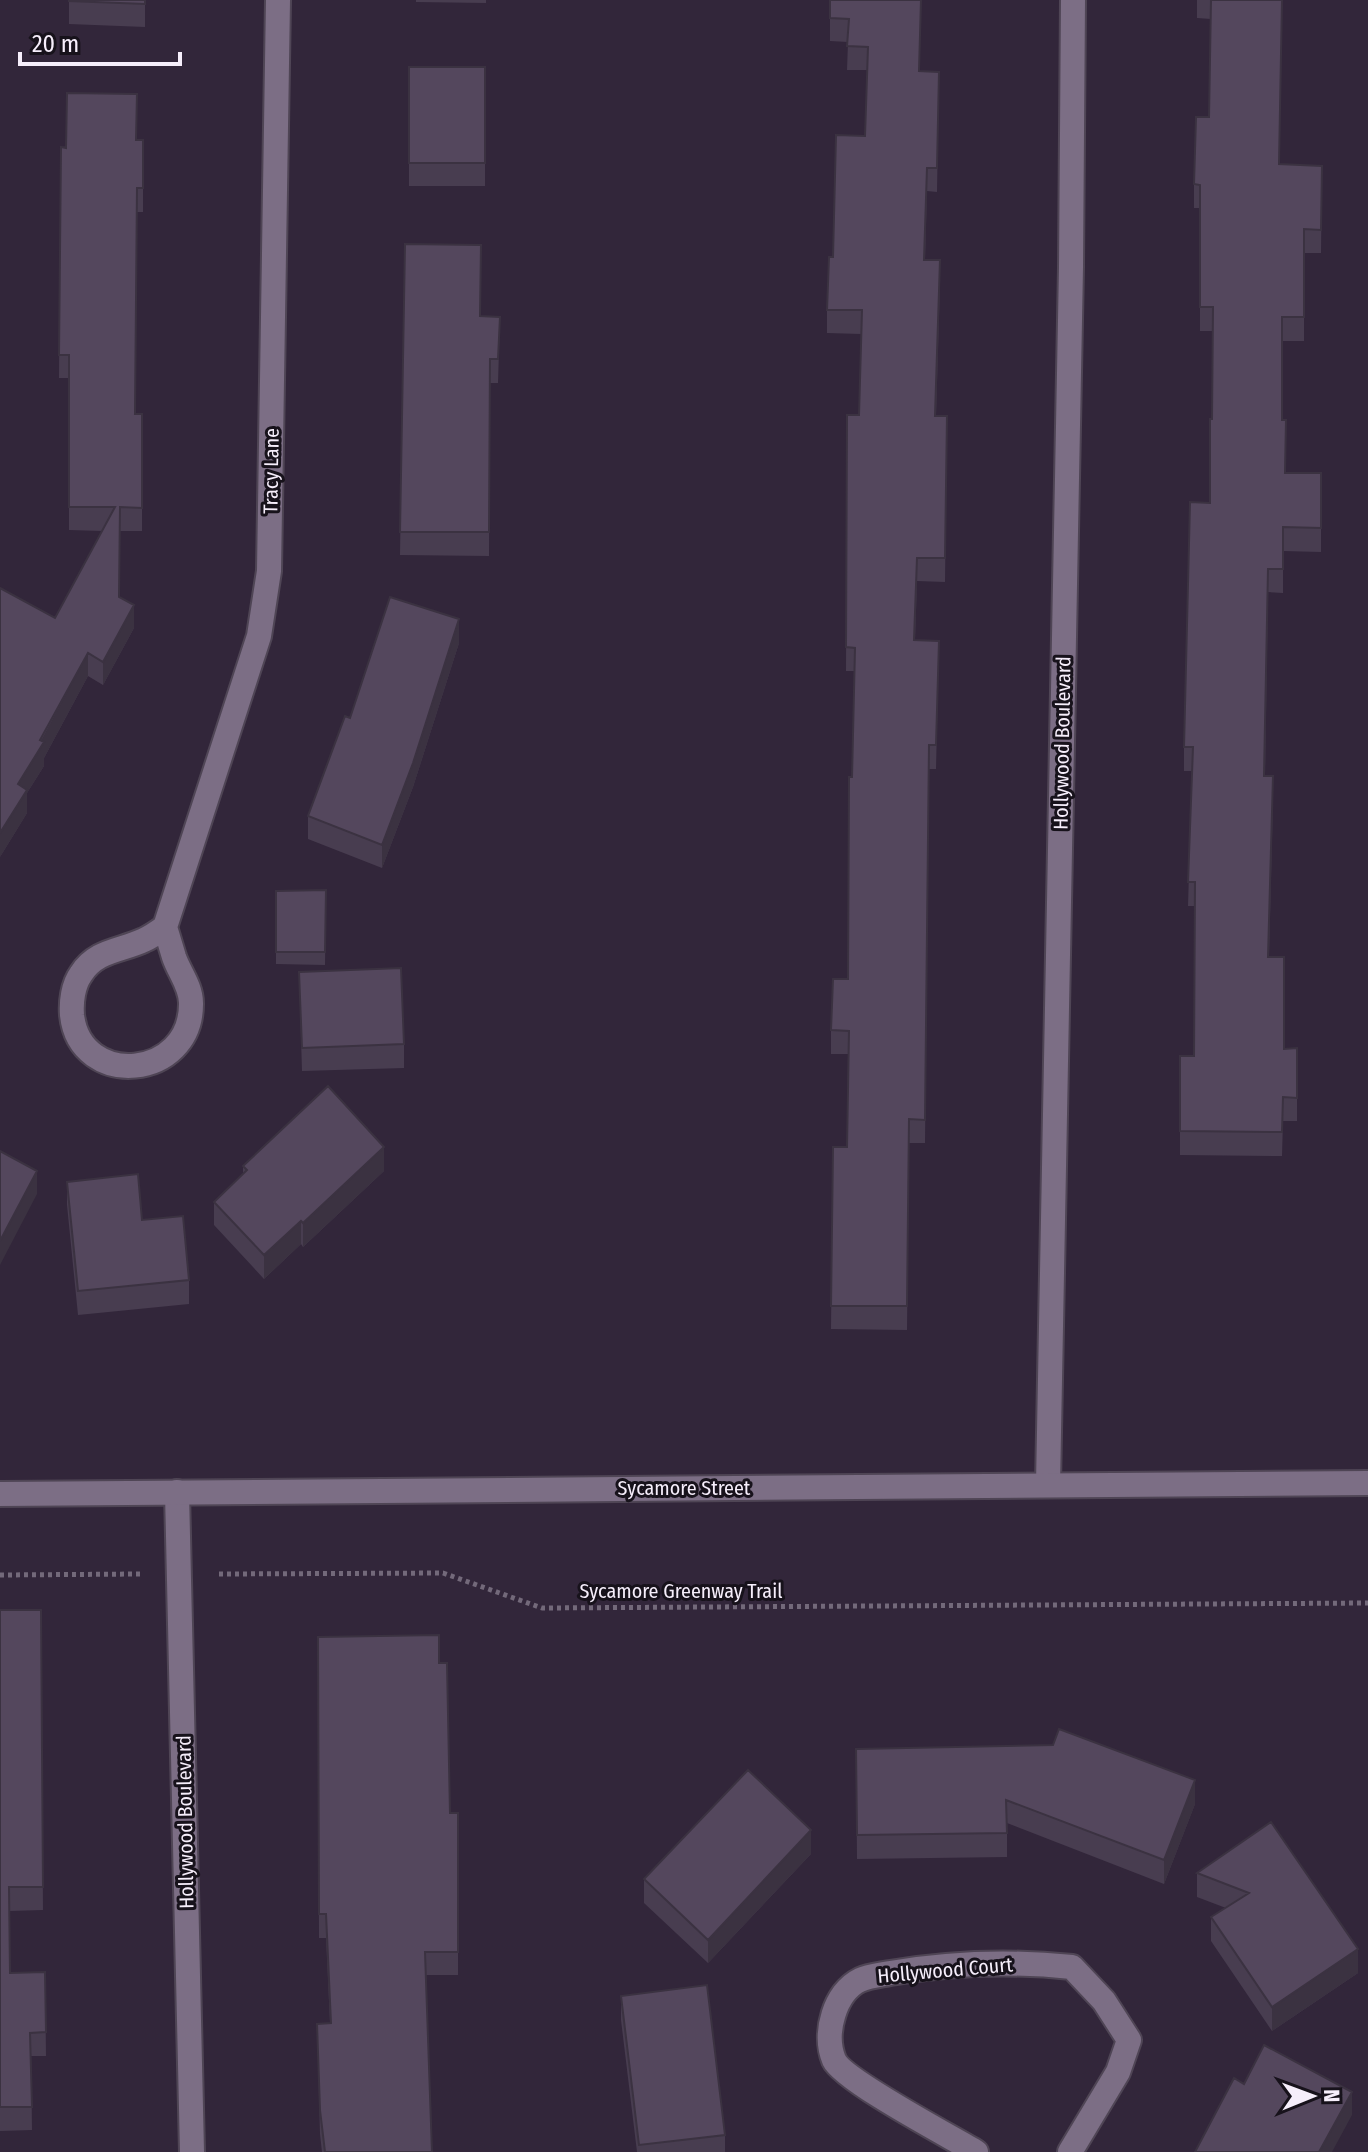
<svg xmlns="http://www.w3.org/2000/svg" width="1368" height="2152" viewBox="0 0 1368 2152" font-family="'Fira Sans Condensed',sans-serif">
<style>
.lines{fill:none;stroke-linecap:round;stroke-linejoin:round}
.street-casing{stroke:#4f4555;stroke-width:28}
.secondary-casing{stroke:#4f4555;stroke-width:28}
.path{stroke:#73697a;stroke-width:5;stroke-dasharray:4 4;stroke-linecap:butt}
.street{stroke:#7c6e85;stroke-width:24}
.secondary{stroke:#7c6e85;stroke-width:24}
.wall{fill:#483d50}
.shaded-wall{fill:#3b3241}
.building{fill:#54475d;stroke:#3b3241;stroke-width:2}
.labels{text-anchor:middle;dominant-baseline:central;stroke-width:6;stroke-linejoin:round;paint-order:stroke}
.street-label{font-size:20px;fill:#f6eefb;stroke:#17121b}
</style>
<rect width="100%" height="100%" fill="#32263a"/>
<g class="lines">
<g class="street-casing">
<path id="street" d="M 165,927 L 259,636 L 269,571 L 278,0
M 165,927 C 168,937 171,947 174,957 C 179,972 191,986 191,1003 C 192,1080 80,1089 72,1015 C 71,1002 73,985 81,974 C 96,950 121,951 144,940 C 151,937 158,932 165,927 Z
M 1048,1485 L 1071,267 L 1073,0
M 177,1492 L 192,2152
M 976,2152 C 951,2137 843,2080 834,2060 C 823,2033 835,1992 860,1980 C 869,1976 880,1975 890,1973 C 949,1963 1013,1961 1072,1967 L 1104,2001 L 1129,2040 L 1118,2072 L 1070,2152"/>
</g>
<g class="secondary-casing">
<path id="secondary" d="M 0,1494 L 1368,1483"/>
</g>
<path class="path" d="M 219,1574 L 443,1573 L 542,1608 L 1368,1603
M 0,1575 L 141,1574"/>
<use href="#street" class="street"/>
<use href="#secondary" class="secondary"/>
</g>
<path class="wall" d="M 69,0 L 145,0 L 145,27 L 69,24 Z
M 416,0 L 486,0 L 486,3 L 416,2 Z
M 830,0 L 920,71 L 939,72 L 937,192 L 927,191 L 925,260 L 940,284 L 936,416 L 947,416 L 945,582 L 917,581 L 915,640 L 939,641 L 936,769 L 929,769 L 925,1143 L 909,1143 L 907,1330 L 831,1329 L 833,1147 L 847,1147 L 848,1054 L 831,1054 L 831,1030 L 848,979 L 855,671 L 846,671 L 847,415 L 859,415 L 861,334 L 827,333 L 827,310 L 833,257 L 865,136 L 867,70 L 847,70 L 848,42 L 830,41 Z
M 1197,0 L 1282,0 L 1279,164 L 1322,166 L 1321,253 L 1304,253 L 1304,341 L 1282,341 L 1282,420 L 1285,473 L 1321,473 L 1321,552 L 1283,551 L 1283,593 L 1268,592 L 1265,776 L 1273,800 L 1269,957 L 1284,1049 L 1297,1048 L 1297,1121 L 1283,1121 L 1282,1156 L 1180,1155 L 1180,1056 L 1194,1056 L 1195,906 L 1188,906 L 1192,771 L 1184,771 L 1184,747 L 1210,503 L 1212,419 L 1213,331 L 1200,331 L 1200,208 L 1194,208 L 1194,184 L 1209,117 L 1211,19 L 1197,18 Z
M 409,67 L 485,67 L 485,186 L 409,186 Z
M 143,140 L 143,212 L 137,212 L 135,414 L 142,414 L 142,531 L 120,531 L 119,597 L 134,628 L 103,685 L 88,676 L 44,758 L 44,766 L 27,793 L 27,813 L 0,857 L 55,618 L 102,531 L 69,530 L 69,378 L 59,378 L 61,147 Z
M 405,244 L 480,316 L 500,317 L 498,383 L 490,383 L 489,556 L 400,555 Z
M 459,643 L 413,787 L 382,868 L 308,839 L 308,816 L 350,718 Z
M 326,890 L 325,965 L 276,964 L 276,891 Z
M 299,972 L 404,1044 L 404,1068 L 302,1071 Z
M 243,1166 L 384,1171 L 303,1247 L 301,1244 L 264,1279 L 214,1225 L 214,1202 L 243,1174 Z
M 67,1182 L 142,1220 L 189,1280 L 189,1304 L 78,1315 L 67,1205 Z
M 0,1610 L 41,1610 L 43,1910 L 9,1911 L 10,1973 L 45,1972 L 46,2056 L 31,2056 L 32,2130 L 0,2131 Z
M 318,1637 L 439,1663 L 450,1813 L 458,1813 L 458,1975 L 426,1975 L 432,2152 L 322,2152 L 320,2134 L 317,2024 L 330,2023 L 326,1938 L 319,1938 Z
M 856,1749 L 1195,1804 L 1164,1884 L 1007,1823 L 1007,1857 L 857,1859 Z
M 1271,1822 L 1358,1973 L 1272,2031 L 1211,1941 L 1211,1917 L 1226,1908 L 1197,1897 L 1197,1873 Z
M 811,1854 L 708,1963 L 644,1903 L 644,1879 Z
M 621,1996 L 725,2135 L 725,2152 L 637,2152 L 621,2020 Z"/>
<path class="shaded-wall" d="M 134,605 L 134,628 L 103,685 L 103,662 Z
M 459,619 L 459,643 L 413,787 L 382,868 L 382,845 Z
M 88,653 L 88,676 L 44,758 L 44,766 L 27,793 L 27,813 L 0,857 L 0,833 L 18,784 Z
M 384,1147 L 384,1171 L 303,1247 L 303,1223 Z
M 37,1171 L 37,1194 L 0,1265 L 0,1241 Z
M 301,1221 L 301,1244 L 264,1279 L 264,1255 Z
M 1195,1780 L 1195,1804 L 1164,1884 L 1164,1860 Z
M 811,1830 L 811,1854 L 708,1963 L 708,1940 Z
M 1358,1949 L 1358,1973 L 1272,2031 L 1272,2007 Z
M 1352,2092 L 1352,2115 L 1332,2152 L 1319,2152 Z"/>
<path class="building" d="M 69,0 L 145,0 L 145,4 L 69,1 Z
M 830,0 L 921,0 L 919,71 L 939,72 L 937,168 L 927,168 L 924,260 L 940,260 L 935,416 L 947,416 L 945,558 L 917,558 L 914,640 L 939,641 L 936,745 L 929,745 L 925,1120 L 909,1119 L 907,1306 L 831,1306 L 833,1147 L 847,1147 L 849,1031 L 831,1030 L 833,979 L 848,979 L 849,777 L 852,777 L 855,648 L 846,647 L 847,415 L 859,415 L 862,310 L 827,310 L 829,257 L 833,257 L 836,135 L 865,136 L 868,47 L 847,46 L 849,19 L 830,18 Z
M 1211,0 L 1282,0 L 1279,164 L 1322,166 L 1321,230 L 1304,229 L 1304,317 L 1282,317 L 1282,420 L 1286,420 L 1285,473 L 1321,473 L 1321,528 L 1283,527 L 1283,569 L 1268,569 L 1264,776 L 1273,776 L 1268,957 L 1284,957 L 1284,1049 L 1297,1048 L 1297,1098 L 1283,1097 L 1282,1132 L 1180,1131 L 1180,1056 L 1194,1056 L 1195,882 L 1188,882 L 1193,747 L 1184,747 L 1190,502 L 1210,503 L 1210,419 L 1212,419 L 1213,307 L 1200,307 L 1200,185 L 1194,184 L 1196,117 L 1209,117 Z
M 409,67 L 485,67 L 485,163 L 409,163 Z
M 67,93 L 137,94 L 136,140 L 143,140 L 143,188 L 137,188 L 135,414 L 142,414 L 142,508 L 120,507 L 119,597 L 134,605 L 103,662 L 88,653 L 40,740 L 44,742 L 18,784 L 27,790 L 0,833 L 0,588 L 55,618 L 115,507 L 69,507 L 69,355 L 59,355 L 61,147 L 66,148 Z
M 405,244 L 481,245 L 480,316 L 500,317 L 498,359 L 490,359 L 489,532 L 400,532 Z
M 390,597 L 459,619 L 413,763 L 382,845 L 308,816 L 345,716 L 350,718 Z
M 326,890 L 325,952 L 276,952 L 276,891 Z
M 401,968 L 404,1044 L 302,1048 L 299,972 Z
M 328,1086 L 384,1147 L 303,1223 L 301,1221 L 264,1255 L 214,1202 L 247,1170 L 243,1166 Z
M 0,1151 L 37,1171 L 0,1241 Z
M 138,1174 L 142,1220 L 183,1216 L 189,1280 L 78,1291 L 67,1182 Z
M 0,1610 L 41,1610 L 43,1887 L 9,1887 L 10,1973 L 45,1972 L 46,2032 L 30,2033 L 32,2107 L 0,2107 Z
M 439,1635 L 439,1663 L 447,1663 L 450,1813 L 458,1813 L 458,1952 L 425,1952 L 432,2152 L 325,2152 L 320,2110 L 317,2024 L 331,2023 L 326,1914 L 319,1914 L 318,1637 Z
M 1059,1729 L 1195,1780 L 1164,1860 L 1006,1800 L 1007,1833 L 857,1835 L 856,1749 L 1053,1745 Z
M 748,1770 L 811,1830 L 708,1940 L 644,1879 Z
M 1271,1822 L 1358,1949 L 1272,2007 L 1211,1917 L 1249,1893 L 1197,1873 Z
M 707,1985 L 725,2135 L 639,2145 L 621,1996 Z
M 1264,2045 L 1352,2092 L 1319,2152 L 1195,2152 L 1234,2078 L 1244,2084 Z"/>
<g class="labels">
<g class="street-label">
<text transform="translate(271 471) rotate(-89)">Tracy Lane</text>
<text transform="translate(1062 743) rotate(-89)">Hollywood Boulevard</text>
<text x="684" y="1488">Sycamore Street</text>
<text x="681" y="1591">Sycamore Greenway Trail</text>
<text transform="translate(185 1822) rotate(-91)">Hollywood Boulevard</text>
<text transform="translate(945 1970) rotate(-5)">Hollywood Court</text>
</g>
</g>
<g transform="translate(1312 2096) rotate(89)" stroke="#17121b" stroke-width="6" paint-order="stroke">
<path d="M0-6L14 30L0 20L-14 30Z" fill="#f6eefb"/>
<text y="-12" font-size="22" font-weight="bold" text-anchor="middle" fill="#f6eefb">N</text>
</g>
<path d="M20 52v12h160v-12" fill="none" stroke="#f6eefb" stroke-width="4"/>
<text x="32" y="52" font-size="24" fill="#f6eefb" stroke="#17121b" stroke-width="6" paint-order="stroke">20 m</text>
</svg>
